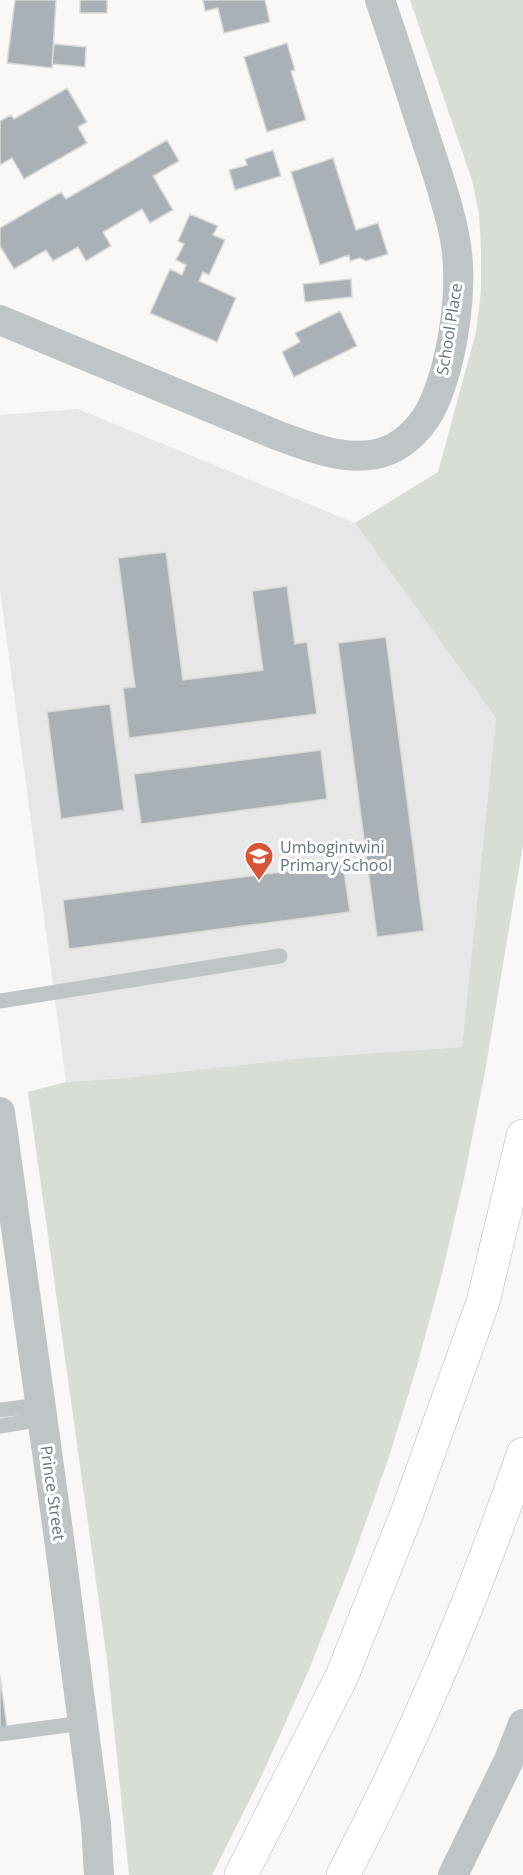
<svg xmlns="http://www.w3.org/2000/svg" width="523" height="1875" viewBox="0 0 523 1875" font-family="'Open Sans',sans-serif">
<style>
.built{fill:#e6e7e7}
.green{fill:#d8ddd5}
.building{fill:#a9b1b6;stroke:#dadad8;stroke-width:1.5}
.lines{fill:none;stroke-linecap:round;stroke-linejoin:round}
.highway-casing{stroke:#b3b7ba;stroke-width:34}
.lane{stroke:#bfc4c7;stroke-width:15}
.street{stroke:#bfc4c7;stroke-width:30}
.highway{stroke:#fff;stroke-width:33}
.labels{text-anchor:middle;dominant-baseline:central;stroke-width:6;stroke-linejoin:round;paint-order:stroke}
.street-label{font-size:16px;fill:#65757f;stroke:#fff}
.poi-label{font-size:16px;fill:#65757f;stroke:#fff;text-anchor:start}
</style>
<rect width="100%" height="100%" fill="#f8f8f6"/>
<path class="built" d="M 78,409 L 355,523 L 496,718 L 462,1047 L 304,1058 L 125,1078 L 66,1082 L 0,590 L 0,415 Z"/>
<path class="green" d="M 410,0 L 523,0 L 523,845 L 484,1077 L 465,1174 L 443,1270 L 417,1366 L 388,1460 L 350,1566 L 308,1672 L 262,1775 L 212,1875 L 129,1875 L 107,1660 L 28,1092 L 66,1082 L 125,1078 L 304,1058 L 462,1047 L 496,718 L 355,523 L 438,472 L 476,332 L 481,291 L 481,249 L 479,214 L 472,180 Z"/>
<path class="building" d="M 15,0 L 56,0 L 52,68 L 7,63 Z
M 80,0 L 107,0 L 107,13 L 80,13 Z
M 203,0 L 265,0 L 270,22 L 224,33 L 218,8 L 205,11 Z
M 287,43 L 295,70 L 291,71 L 306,120 L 267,132 L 244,57 Z
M 54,44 L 86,47 L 85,67 L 52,64 Z
M 67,88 L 87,122 L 78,127 L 87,143 L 24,179 L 12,158 L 0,165 L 0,121 L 11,115 L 14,119 Z
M 167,140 L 179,161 L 153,176 L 173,210 L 150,223 L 142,209 L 103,232 L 111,246 L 86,261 L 78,247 L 53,261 L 46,250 L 14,269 L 0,246 L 0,228 L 61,192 L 66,199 Z
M 273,150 L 281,176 L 235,190 L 229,170 L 247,165 L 245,159 Z
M 333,158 L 356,230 L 378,223 L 388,254 L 366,261 L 360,258 L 350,261 L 349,255 L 320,265 L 291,172 Z
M 190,214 L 218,226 L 213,235 L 225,240 L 209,275 L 203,272 L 199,281 L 236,298 L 217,342 L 150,313 L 170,269 L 182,275 L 186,265 L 176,260 L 184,244 L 178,241 Z
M 351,279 L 352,297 L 305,302 L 303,284 Z
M 340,311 L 357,346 L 294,377 L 282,352 L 300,342 L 295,333 Z
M 166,552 L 183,680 L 263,670 L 252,591 L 287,586 L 295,644 L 307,642 L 317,714 L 129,738 L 123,688 L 135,687 L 118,558 Z
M 386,637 L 424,931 L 377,937 L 338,643 Z
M 110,704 L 124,810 L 61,819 L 47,712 Z
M 321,750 L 327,799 L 141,824 L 134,774 Z
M 343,864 L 350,912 L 69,949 L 63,900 Z
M 0,1676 L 7,1727 L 0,1728 Z"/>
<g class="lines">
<g class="highway-casing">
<path id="highway" d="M 241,1875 L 342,1676 L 407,1513 L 483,1302 L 523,1136
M 343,1875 C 414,1740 474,1598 523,1454"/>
</g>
<path class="lane" d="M 0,1001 L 280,956
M 0,1410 L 40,1405
M 0,1426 L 43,1419
M 0,1734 L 83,1723"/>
<path class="street" d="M 0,320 L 279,436 C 312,448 354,465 389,450 C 408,442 425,423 433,405 C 453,361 464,287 455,239 C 448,202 435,167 423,130 C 409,87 395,43 380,0
M 0,1112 L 60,1546 L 96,1824 L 99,1875
M 453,1875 L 509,1760 L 523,1724"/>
<use href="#highway" class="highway"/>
</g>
<defs>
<g id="school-pin" transform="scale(1.5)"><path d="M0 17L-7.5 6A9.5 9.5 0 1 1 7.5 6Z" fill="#d85436" stroke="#fff"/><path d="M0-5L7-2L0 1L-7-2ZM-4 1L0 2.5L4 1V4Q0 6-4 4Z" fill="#fff"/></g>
</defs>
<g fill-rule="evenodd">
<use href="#school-pin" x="259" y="856"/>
</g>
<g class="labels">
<g class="street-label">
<text transform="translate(449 329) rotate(-81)">School Place</text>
<text transform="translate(53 1493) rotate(82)">Prince Street</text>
</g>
<g class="poi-label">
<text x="280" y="847">Umbogintwini<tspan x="280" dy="18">Primary School</tspan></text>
</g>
</g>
</svg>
